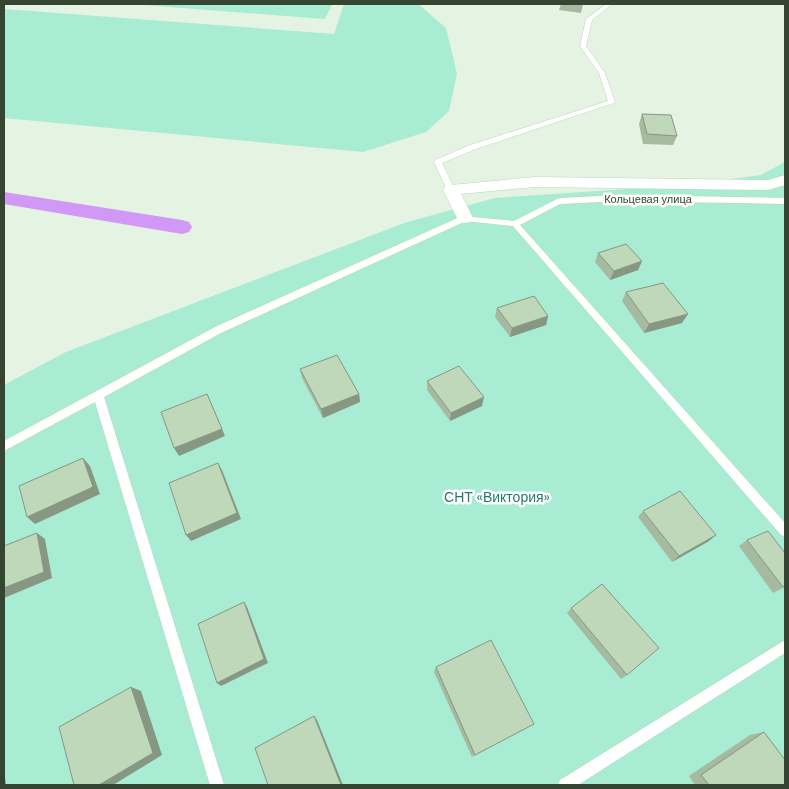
<svg xmlns="http://www.w3.org/2000/svg" width="789" height="789" viewBox="0 0 789 789" font-family="'DM Sans',sans-serif">
<style>
.green{fill:#a7ecd3}
.lines{fill:none;stroke-linecap:round;stroke-linejoin:round}
.canal{fill:#d198f6;fill-rule:evenodd}
.lane-casing{stroke:#bfd7bb;stroke-width:1}
.street-casing{stroke:#bfd7bb;stroke-width:1}
.lane{fill:#fff;fill-rule:evenodd}
.street{fill:#fff;fill-rule:evenodd}
.wall{fill:#a5baa0}
.shaded-wall{fill:#869782}
.building{fill:#c0d8ba;stroke:#869782}
.labels{text-anchor:middle;dominant-baseline:central;stroke-width:5;stroke-linejoin:round;paint-order:stroke}
.far-street-label{font-size:11px;fill:#364532;stroke:#fff}
.park-label{font-size:14px;fill:#217b6b;stroke:#fff}
</style>
<rect width="100%" height="100%" fill="#e4f3e2"/>
<path class="green" d="M 131,4 L 332,4 L 325,19 Z
M 344,4 L 418,4 L 446,28 L 457,74 L 449,111 L 426,132 L 363,152 L 4,118 L 4,9 L 334,34 Z
M 785,162 L 785,785 L 4,785 L 4,385 L 66,352 L 407,222 L 495,198 L 688,185 L 761,175 Z"/>
<g class="lines">
<path class="canal" d="M 4,192 L 182,220 L 189,222 L 192,227 L 189,232 L 182,234 L 4,204 Z"/>
<g class="lane-casing">
<path id="lane" d="M 606,4 L 612,4 L 592,20 L 586,46 L 605,73 L 615,102 L 614,103 L 476,149 L 442,163 L 455,190 L 451,193 L 448,192 L 434,162 L 435,160 L 470,145 L 608,101 L 599,73 L 580,46 L 586,19 Z
M 620,195 L 785,198 L 785,204 L 620,201 L 560,204 L 520,225 L 785,523 L 785,536 L 781,535 L 513,226 L 466,221 L 221,333 L 104,397 L 224,785 L 210,785 L 95,402 L 4,451 L 4,441 L 215,327 L 462,216 L 514,221 L 559,198 Z
M 785,640 L 785,653 L 578,785 L 558,785 L 560,780 Z"/>
</g>
<g class="street-casing">
<path id="street" d="M 785,175 L 785,185 L 768,190 L 535,187 L 461,194 L 473,218 L 471,222 L 465,223 L 459,222 L 443,190 L 446,186 L 451,185 L 535,177 L 768,180 Z"/>
</g>
<use href="#lane" class="lane"/>
<use href="#street" class="street"/>
</g>
<path class="wall" d="M 561,4 L 583,4 L 581,13 L 559,10 Z
M 642,114 L 677,136 L 673,145 L 643,144 L 639,124 Z
M 598,253 L 642,261 L 638,270 L 610,280 L 595,262 Z
M 626,292 L 682,323 L 644,333 L 622,301 Z
M 497,308 L 548,316 L 546,325 L 510,337 L 495,317 Z
M 300,369 L 359,394 L 360,402 L 323,418 L 302,378 Z
M 427,381 L 482,406 L 450,421 L 427,390 Z
M 643,511 L 709,541 L 672,562 L 638,517 Z
M 747,540 L 785,587 L 773,593 L 739,546 Z
M 571,608 L 627,675 L 621,679 L 567,613 Z
M 436,667 L 534,724 L 472,757 L 434,672 Z
M 764,732 L 785,785 L 695,785 L 689,776 L 750,735 Z"/>
<path class="shaded-wall" d="M 642,261 L 638,270 L 610,280 L 614,271 Z
M 688,314 L 682,323 L 644,333 L 649,324 Z
M 548,316 L 546,325 L 510,337 L 512,328 Z
M 207,394 L 225,436 L 179,456 L 174,448 Z
M 359,394 L 360,402 L 323,418 L 321,409 Z
M 484,397 L 482,406 L 450,421 L 451,413 Z
M 83,458 L 90,466 L 100,494 L 35,524 L 27,517 Z
M 218,463 L 222,470 L 241,519 L 191,541 L 186,535 Z
M 37,533 L 45,539 L 52,578 L 4,598 L 4,588 Z
M 716,535 L 709,541 L 672,562 L 679,556 Z
M 244,602 L 247,607 L 268,663 L 221,686 L 217,683 Z
M 131,687 L 141,691 L 162,755 L 113,785 L 99,785 Z
M 314,716 L 317,720 L 343,785 L 341,785 Z
M 4,769 L 6,785 L 4,785 Z"/>
<path class="building" d="M 642,114 L 671,115 L 677,136 L 647,134 Z
M 626,244 L 642,261 L 614,271 L 598,253 Z
M 663,283 L 688,314 L 649,324 L 626,292 Z
M 534,296 L 548,316 L 512,328 L 497,308 Z
M 337,355 L 359,394 L 321,409 L 300,369 Z
M 459,366 L 484,397 L 451,413 L 427,381 Z
M 207,394 L 222,429 L 174,448 L 161,412 Z
M 83,458 L 93,487 L 27,517 L 19,486 Z
M 218,463 L 237,513 L 186,535 L 169,483 Z
M 680,491 L 716,535 L 679,556 L 643,511 Z
M 768,531 L 785,553 L 785,586 L 783,587 L 747,540 Z
M 37,533 L 44,572 L 4,588 L 4,546 Z
M 602,584 L 659,648 L 627,675 L 571,608 Z
M 244,602 L 264,659 L 217,683 L 198,624 Z
M 491,640 L 534,724 L 475,755 L 436,667 Z
M 131,687 L 153,753 L 99,785 L 74,785 L 59,727 Z
M 314,716 L 341,785 L 268,785 L 255,748 Z
M 764,732 L 785,760 L 785,785 L 709,785 L 701,775 Z"/>
<g class="labels">
<g class="far-street-label">
<text x="648" y="199">Кольцевая улица</text>
</g>
<g class="park-label">
<text x="497" y="497">СНТ «Виктория»</text>
</g>
</g>
<rect width="789" height="789" fill="none" stroke="#364532" stroke-width="10"/>
</svg>
